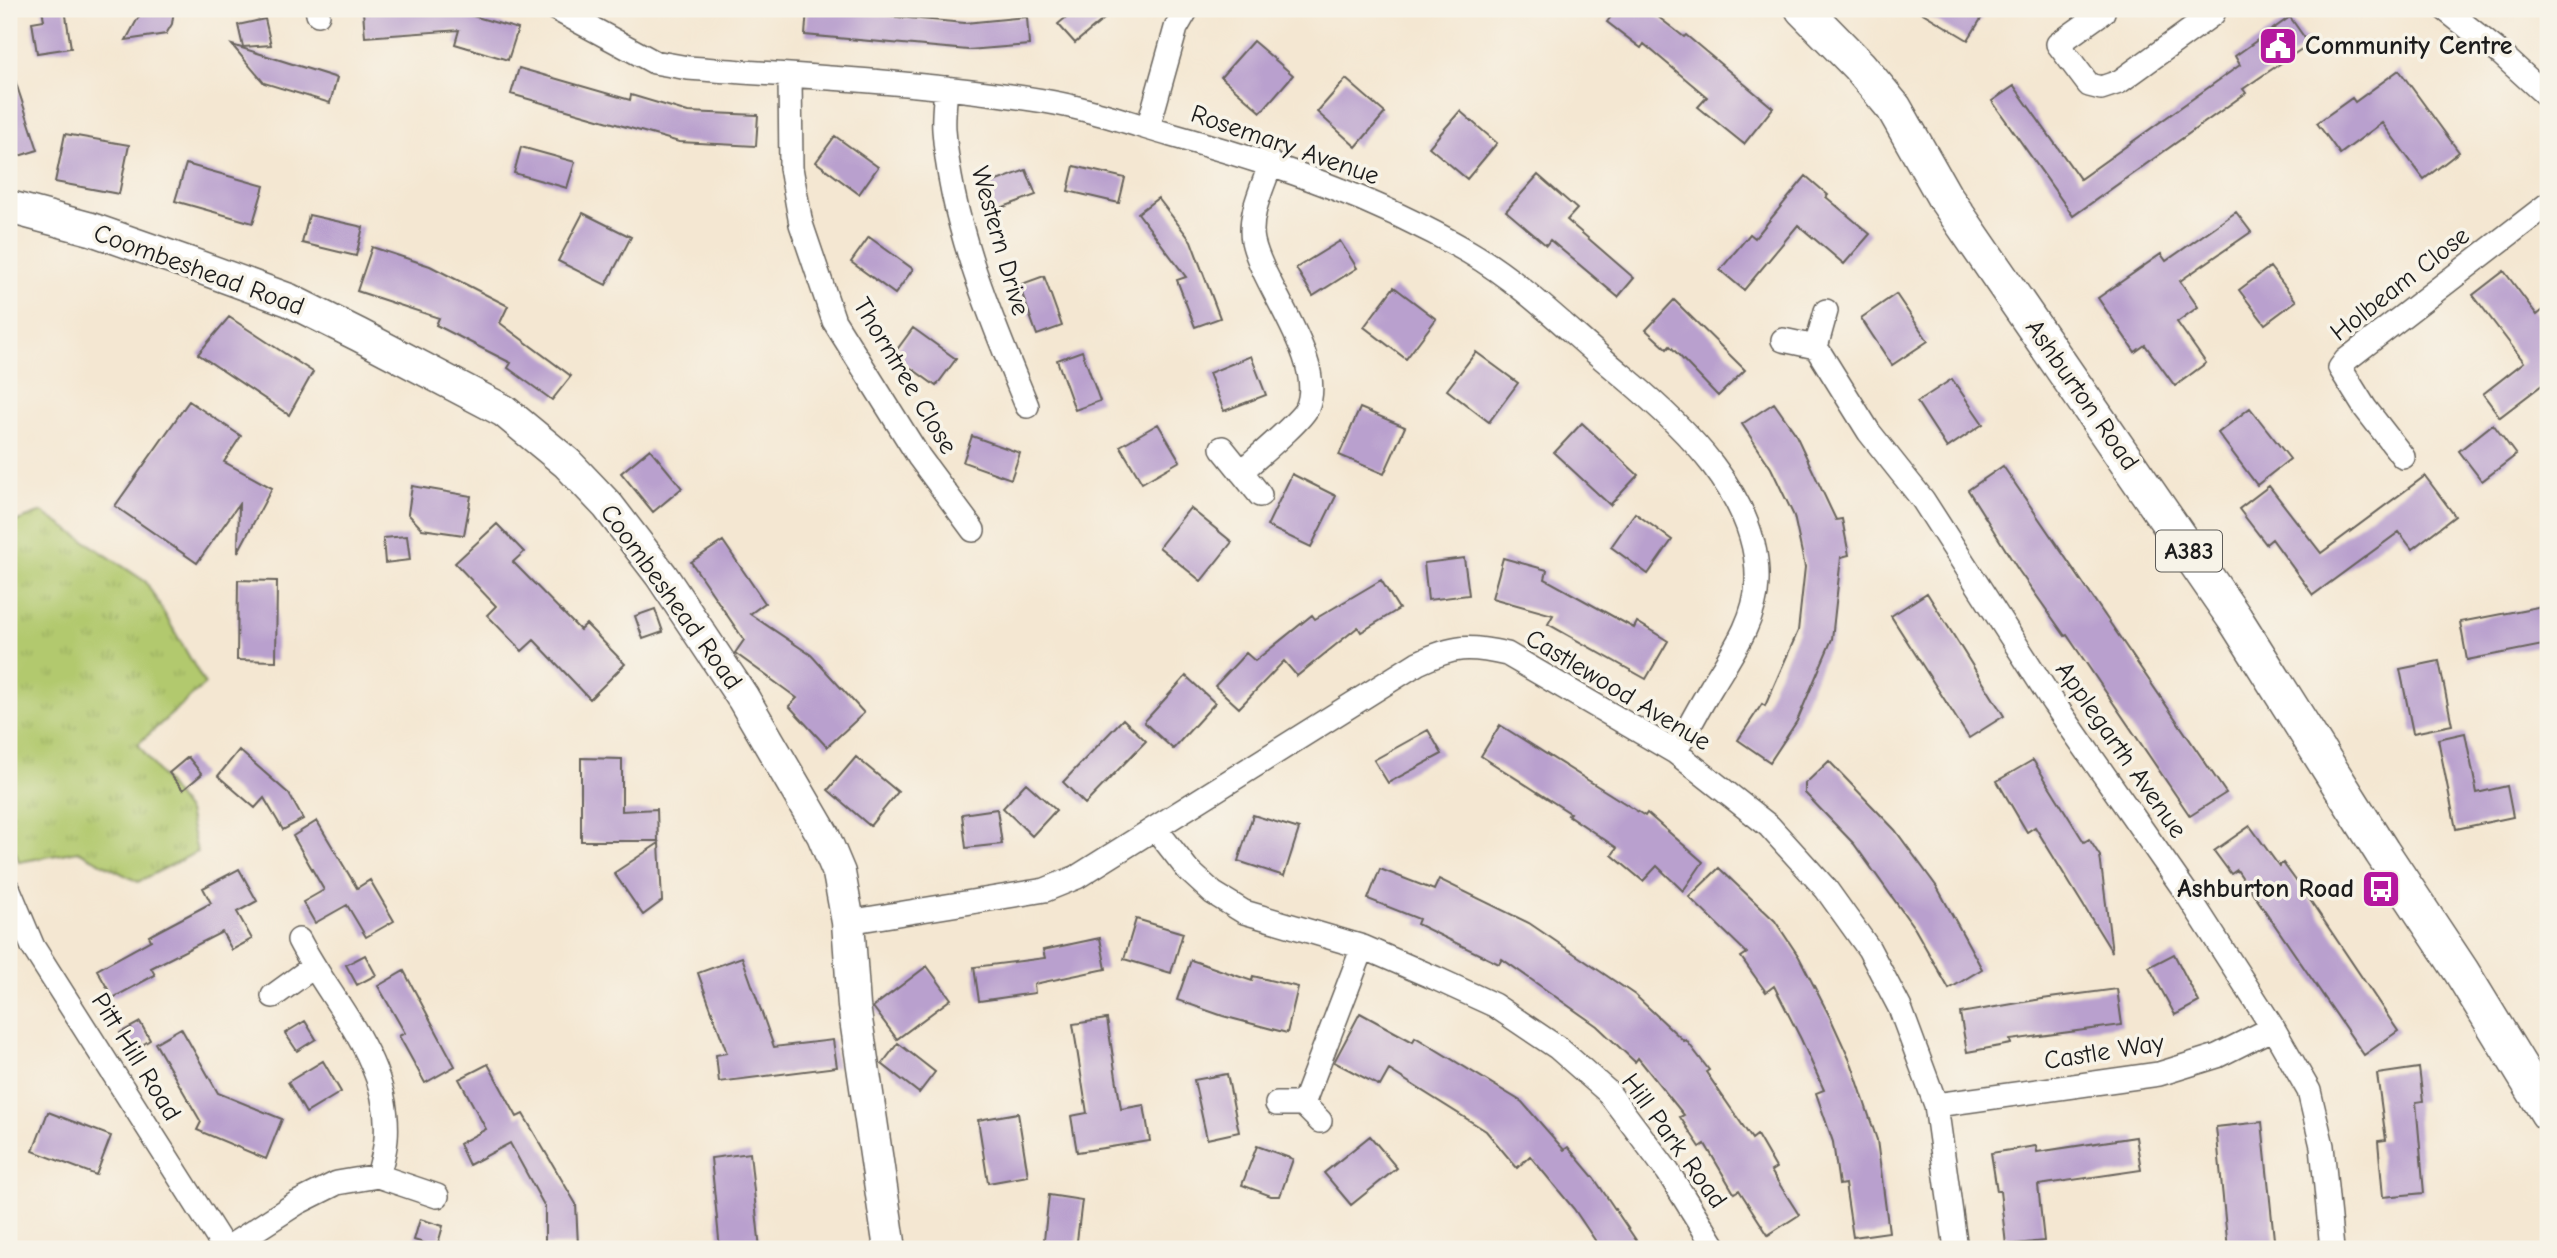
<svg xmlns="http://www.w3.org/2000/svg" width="2557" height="1258" viewBox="0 0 2557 1258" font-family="'Comic Neue',sans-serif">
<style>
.grass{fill:url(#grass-tufts);stroke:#677245;stroke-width:2}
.building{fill:#b9a0ce}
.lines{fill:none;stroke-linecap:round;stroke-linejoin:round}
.street-casing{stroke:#68635c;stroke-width:26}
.secondary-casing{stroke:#68635c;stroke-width:35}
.primary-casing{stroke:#68635c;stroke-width:38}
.street{stroke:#fff;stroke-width:23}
.secondary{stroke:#fff;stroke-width:32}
.primary{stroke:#fff;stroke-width:35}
.labels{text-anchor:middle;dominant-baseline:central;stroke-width:7;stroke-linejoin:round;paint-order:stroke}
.shield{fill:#f7f3e8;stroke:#5e5c59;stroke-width:2}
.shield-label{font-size:24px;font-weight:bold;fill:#1c1c1c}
.poi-label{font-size:26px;font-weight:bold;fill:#1c1c1c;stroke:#f7f3e8;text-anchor:start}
.street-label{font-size:26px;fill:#1c1c1c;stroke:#f7f3e8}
</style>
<defs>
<pattern id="grass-tufts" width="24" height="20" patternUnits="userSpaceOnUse" patternTransform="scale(1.75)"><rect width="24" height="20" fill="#b2c96e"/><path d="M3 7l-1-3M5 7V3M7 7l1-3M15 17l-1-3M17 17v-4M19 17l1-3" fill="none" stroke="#98ac5f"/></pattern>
</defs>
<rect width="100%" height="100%" fill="#f7f3e8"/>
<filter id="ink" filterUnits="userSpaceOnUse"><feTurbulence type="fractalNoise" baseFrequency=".0143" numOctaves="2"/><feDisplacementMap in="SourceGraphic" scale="14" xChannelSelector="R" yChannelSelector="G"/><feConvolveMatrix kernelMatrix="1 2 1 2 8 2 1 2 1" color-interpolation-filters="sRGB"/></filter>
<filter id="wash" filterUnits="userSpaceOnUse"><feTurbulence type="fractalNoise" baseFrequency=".00686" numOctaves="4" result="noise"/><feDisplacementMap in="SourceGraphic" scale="28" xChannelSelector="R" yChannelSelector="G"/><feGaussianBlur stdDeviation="1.57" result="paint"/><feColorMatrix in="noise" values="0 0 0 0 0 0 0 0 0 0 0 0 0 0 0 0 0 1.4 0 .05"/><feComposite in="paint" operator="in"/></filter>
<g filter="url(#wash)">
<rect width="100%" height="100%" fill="#f4e7d2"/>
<path class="grass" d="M 42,512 L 146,582 L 205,684 L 138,744 L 188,812 L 197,852 L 138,882 L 78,851 L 19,862 L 9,834 L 9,524 Z"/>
<g id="blocks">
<path class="building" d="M 42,9 L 65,9 L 71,48 L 37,53 L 32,22 L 44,20 Z
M 143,9 L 174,9 L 172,24 L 166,34 L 126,40 Z
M 395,9 L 449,9 L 518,29 L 508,60 L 455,44 L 459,30 L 365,37 L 363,11 Z
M 807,9 L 965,23 L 1027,17 L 1029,45 L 968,50 L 805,35 Z
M 1076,9 L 1116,9 L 1075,43 L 1058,24 Z
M 1617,9 L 1648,9 L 1684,37 L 1686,35 L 1773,108 L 1744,144 L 1698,107 L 1707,97 L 1644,44 L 1641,48 L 1607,22 Z
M 1916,9 L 1987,9 L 1968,40 Z
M 2290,17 L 2309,44 L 2243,89 L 2246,93 L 2073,216 L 1992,101 L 2014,86 L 2080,179 L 2240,65 L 2235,56 Z
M 265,19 L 271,45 L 243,47 L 238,25 Z
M 1253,41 L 1293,75 L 1261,112 L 1221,77 Z
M 232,45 L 337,78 L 330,103 L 264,83 Z
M 519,68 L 630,100 L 631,95 L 688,112 L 758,115 L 756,146 L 679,142 L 511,94 Z
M 2399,70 L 2459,152 L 2424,179 L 2382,123 L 2340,154 L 2317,123 L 2352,98 L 2355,102 Z
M 13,74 L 38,150 L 9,159 L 9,75 Z
M 1346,79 L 1385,113 L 1356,147 L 1317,112 Z
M 1460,111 L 1497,143 L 1467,179 L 1429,147 Z
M 65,134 L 129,145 L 119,194 L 55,182 Z
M 835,136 L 878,167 L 859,194 L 816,162 Z
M 521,147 L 575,162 L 567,188 L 514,173 Z
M 186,164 L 264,186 L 253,223 L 175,201 Z
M 1074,166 L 1125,178 L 1119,203 L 1068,191 Z
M 1026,170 L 1036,195 L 987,213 L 978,188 Z
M 1538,175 L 1577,209 L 1567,220 L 1634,278 L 1618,297 L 1550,240 L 1546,245 L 1506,211 Z
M 1806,176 L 1828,195 L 1826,197 L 1870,234 L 1844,264 L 1798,225 L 1744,290 L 1720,270 L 1750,234 L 1755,238 Z
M 1158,198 L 1191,241 L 1220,318 L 1195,327 L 1177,280 L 1186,277 L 1138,213 Z
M 2236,212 L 2251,232 L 2180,281 L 2198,307 L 2177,322 L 2206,363 L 2175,386 L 2145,345 L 2135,352 L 2098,298 L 2161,254 L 2166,261 Z
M 583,213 L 631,237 L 606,285 L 558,261 Z
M 309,215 L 363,227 L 356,256 L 302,243 Z
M 869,237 L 913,269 L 895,294 L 851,262 Z
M 1340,241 L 1357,268 L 1313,296 L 1296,268 Z
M 372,247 L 430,266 L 508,306 L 500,323 L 571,376 L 552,400 L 508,368 L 511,363 L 436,325 L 439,318 L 357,291 Z
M 2270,267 L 2296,301 L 2265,324 L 2239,290 Z
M 2504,271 L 2537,315 L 2548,306 L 2548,394 L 2542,385 L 2500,417 L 2483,394 L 2524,362 L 2473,295 Z
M 1044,276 L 1062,326 L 1037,335 L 1019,285 Z
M 1394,287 L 1436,319 L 1406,359 L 1364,327 Z
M 1896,294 L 1928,341 L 1892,365 L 1861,318 Z
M 1674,300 L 1745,370 L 1718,396 L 1670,346 L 1667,349 L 1646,330 Z
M 229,317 L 313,372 L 289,415 L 198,354 Z
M 913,328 L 956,359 L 936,386 L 893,355 Z
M 1082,351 L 1100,401 L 1075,410 L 1057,360 Z
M 1476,352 L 1518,383 L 1489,422 L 1447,390 Z
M 1251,356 L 1266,395 L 1224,411 L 1209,373 Z
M 1952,379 L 1983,424 L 1947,448 L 1917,402 Z
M 189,401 L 241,436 L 224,462 L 272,488 L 238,552 L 239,504 L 197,563 L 115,506 Z
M 1774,403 L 1795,433 L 1836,520 L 1842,519 L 1849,555 L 1841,557 L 1832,639 L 1797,721 L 1770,762 L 1738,740 L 1762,704 L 1765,706 L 1798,631 L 1805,567 L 1794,516 L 1771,468 L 1742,424 Z
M 1360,408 L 1405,427 L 1384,474 L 1339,455 Z
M 2250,408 L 2290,459 L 2257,485 L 2218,433 Z
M 1582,423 L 1638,475 L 1610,505 L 1554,453 Z
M 1158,424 L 1180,461 L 1142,483 L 1120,446 Z
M 2493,424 L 2516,455 L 2482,481 L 2459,451 Z
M 972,436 L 1020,453 L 1011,479 L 963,462 Z
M 650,449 L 682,488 L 653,512 L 621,473 Z
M 2003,466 L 2226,793 L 2190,816 L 2067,635 L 2065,636 L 2019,571 L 1968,490 Z
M 1292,474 L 1336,496 L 1311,547 L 1267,526 Z
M 2425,476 L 2455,516 L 2412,549 L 2399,532 L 2313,595 L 2272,539 L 2266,544 L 2239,509 L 2269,486 L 2321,553 Z
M 412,486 L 471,496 L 464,535 L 422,529 L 408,514 Z
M 1190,508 L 1232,542 L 1201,581 L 1159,547 Z
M 1635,513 L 1672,540 L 1648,574 L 1611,547 Z
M 497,524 L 524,552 L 513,562 L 580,630 L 586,624 L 625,664 L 590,699 L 534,640 L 522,651 L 487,615 L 496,606 L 455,563 Z
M 407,536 L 410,560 L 385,563 L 383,538 Z
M 723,541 L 765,603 L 750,614 L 811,655 L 864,713 L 827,747 L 789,706 L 797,698 L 735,653 L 744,640 L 691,562 Z
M 1464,558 L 1469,595 L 1428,600 L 1424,563 Z
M 1503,558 L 1547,570 L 1545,579 L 1634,628 L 1637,622 L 1668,641 L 1646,679 L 1548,624 L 1553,615 L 1492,598 Z
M 238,580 L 277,581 L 276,661 L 237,660 Z
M 1381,580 L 1399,609 L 1361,632 L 1358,627 L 1297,676 L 1284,661 L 1239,708 L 1215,686 L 1246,653 L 1255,661 L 1312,615 L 1315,619 Z
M 1927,593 L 2004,716 L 1969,738 L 1891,616 Z
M 2548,605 L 2548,644 L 2467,660 L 2460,622 Z
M 655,609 L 663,632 L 643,639 L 635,616 Z
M 2439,661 L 2452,725 L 2413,733 L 2400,669 Z
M 1186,676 L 1215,703 L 1173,749 L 1144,722 Z
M 1123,719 L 1146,741 L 1085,804 L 1063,782 Z
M 1500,725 L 1645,816 L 1647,813 L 1703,862 L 1683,891 L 1657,866 L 1643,881 L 1612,855 L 1617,848 L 1568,815 L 1570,813 L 1481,756 Z
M 1428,730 L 1442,754 L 1388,783 L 1374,760 Z
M 2465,733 L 2477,793 L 2507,786 L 2513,817 L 2456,829 L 2438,739 Z
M 239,750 L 289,794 L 303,819 L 283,830 L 264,798 L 255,808 L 218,776 Z
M 188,757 L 202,774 L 183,790 L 169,773 Z
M 856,757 L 898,792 L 870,826 L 828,790 Z
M 581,758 L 622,759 L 622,811 L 657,809 L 658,841 L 581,841 Z
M 2033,760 L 2084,842 L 2089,839 L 2100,856 L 2112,952 L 2035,827 L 2027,832 L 1997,781 Z
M 1829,761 L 1895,830 L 1937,887 L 1982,969 L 1949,989 L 1915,929 L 1854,844 L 1805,793 L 1805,784 Z
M 1026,783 L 1056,810 L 1032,836 L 1003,808 Z
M 997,809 L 1002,844 L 966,848 L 962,814 Z
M 1253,815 L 1299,829 L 1284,876 L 1238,861 Z
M 317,821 L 357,888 L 370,880 L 394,921 L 366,937 L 347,905 L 315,923 L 303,902 L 324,890 L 293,836 Z
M 2250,826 L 2279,866 L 2283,863 L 2310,900 L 2398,1031 L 2364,1055 L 2237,870 L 2231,874 L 2214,851 Z
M 659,843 L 662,901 L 643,915 L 614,873 Z
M 1719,868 L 1775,921 L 1799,957 L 1830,1017 L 1852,1065 L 1877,1140 L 1889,1232 L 1853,1237 L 1845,1184 L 1839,1185 L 1833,1142 L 1816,1093 L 1824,1090 L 1801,1039 L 1774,986 L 1766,992 L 1741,957 L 1747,953 L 1689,897 Z
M 239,869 L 257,901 L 237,912 L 252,939 L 232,950 L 222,932 L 151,968 L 155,975 L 113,998 L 97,970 L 151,940 L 149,936 L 211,903 L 203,888 Z
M 1380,869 L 1434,890 L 1439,879 L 1529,923 L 1635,995 L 1684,1041 L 1686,1040 L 1709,1070 L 1706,1072 L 1752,1139 L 1757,1135 L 1776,1168 L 1771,1171 L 1799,1215 L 1768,1235 L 1739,1190 L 1734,1193 L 1705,1144 L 1700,1147 L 1680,1117 L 1684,1115 L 1638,1058 L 1635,1062 L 1597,1026 L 1502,959 L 1499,964 L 1417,924 L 1419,919 L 1368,899 Z
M 1136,919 L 1183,933 L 1171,973 L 1124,959 Z
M 1100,938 L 1106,969 L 1034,984 L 1035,993 L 979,1001 L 974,967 L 1045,958 L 1043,950 Z
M 2174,954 L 2199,1002 L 2175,1015 L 2149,967 Z
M 365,955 L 376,975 L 357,985 L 346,965 Z
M 742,957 L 774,1047 L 833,1040 L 837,1067 L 719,1082 L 716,1055 L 727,1053 L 698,973 Z
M 1191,960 L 1252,981 L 1253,976 L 1298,987 L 1287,1033 L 1223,1016 L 1177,1000 Z
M 927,966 L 951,999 L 897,1039 L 873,1007 Z
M 404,971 L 455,1066 L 425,1083 L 399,1036 L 405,1033 L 378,986 Z
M 2117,989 L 2122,1025 L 2010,1040 L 2011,1044 L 1967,1052 L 1960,1013 L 2042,999 Z
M 1360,1013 L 1413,1042 L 1415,1037 L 1522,1102 L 1564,1150 L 1568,1147 L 1594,1178 L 1642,1249 L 1601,1249 L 1574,1209 L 1530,1156 L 1517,1168 L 1486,1131 L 1389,1070 L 1380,1086 L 1334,1062 Z
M 1107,1019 L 1121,1109 L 1144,1105 L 1150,1141 L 1077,1152 L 1071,1116 L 1087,1113 L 1073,1024 Z
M 305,1021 L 316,1039 L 297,1051 L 285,1033 Z
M 140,1022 L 150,1040 L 131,1052 L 120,1033 Z
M 181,1028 L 218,1093 L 282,1119 L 266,1159 L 197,1130 L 201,1122 L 155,1043 Z
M 898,1043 L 935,1072 L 919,1093 L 882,1064 Z
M 323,1061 L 341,1092 L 306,1113 L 288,1082 Z
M 488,1064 L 517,1117 L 523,1114 L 576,1204 L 578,1245 L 545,1245 L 545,1207 L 510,1143 L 469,1165 L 459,1144 L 486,1129 L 459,1079 Z
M 2419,1068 L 2423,1101 L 2416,1102 L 2424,1193 L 2383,1197 L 2378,1141 L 2386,1140 L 2377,1074 Z
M 1227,1074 L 1239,1132 L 1207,1139 L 1194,1080 Z
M 48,1112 L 111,1136 L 96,1175 L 33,1151 Z
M 1018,1113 L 1028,1176 L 988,1183 L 978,1120 Z
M 2262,1122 L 2275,1249 L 2228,1249 L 2216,1127 Z
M 1370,1136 L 1397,1168 L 1351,1205 L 1324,1173 Z
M 2136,1137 L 2141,1170 L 2038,1185 L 2044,1241 L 2006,1245 L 2000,1191 L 1997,1191 L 1991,1153 L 2036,1146 L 2037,1152 Z
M 1257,1146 L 1293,1159 L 1280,1196 L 1271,1196 L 1242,1185 Z
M 750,1153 L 760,1249 L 720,1249 L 711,1158 Z
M 1049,1195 L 1082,1200 L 1076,1249 L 1043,1249 Z
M 420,1219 L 443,1226 L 437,1247 L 414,1240 Z"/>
</g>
</g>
<g filter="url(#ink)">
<use href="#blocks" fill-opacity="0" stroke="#68635c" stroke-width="2"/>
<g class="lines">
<g class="street-casing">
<path id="street" d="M 317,9 L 318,14
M 556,9 L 654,62 L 688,68 C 807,77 926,82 1044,101 C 1087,108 1130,123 1171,135 C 1278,165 1372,196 1469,252 C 1525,285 1572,334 1622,375 C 1682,425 1760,497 1757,582 C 1756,621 1730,656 1711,688 C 1698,709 1687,731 1675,752
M 2445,9 L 2500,53 L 2548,97
M 2103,12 L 2058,44 L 2089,85 L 2101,88 L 2119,82 L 2213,14 L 2215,9
M 790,76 L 791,168 L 801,224 L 834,321 L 919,457 L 973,530
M 946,88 C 945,102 943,116 944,130 C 951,226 991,318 1027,406
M 1148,128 L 1176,28 L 1187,9
M 1783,340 L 1816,347 L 1826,311
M 1816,347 L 1869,432 L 1923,500 L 2053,702 L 2185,891 L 2273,1028 L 2309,1091 L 2322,1146 L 2332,1249
M 1222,448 L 1260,495
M 2403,457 L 2365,408 L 2340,368 L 2346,360 L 2548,204
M 1241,472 C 1255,459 1301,421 1307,408 C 1327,362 1263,287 1253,241 C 1248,215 1263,187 1271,163
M 1155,828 L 1188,870 L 1213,893 L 1244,912 L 1363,947 L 1435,978 L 1494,1005 L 1558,1048 L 1608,1092 L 1668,1172 L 1716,1249
M 9,890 L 33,947 L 225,1249
M 848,922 L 1045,890 L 1077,877 L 1418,663 C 1454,646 1468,645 1507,654 L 1675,752 L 1769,826 L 1826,889 L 1869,949 L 1900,1008 L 1936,1105 L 1956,1249
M 273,996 L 313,967
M 1277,1104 L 1303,1104 L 1320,1121
M 1303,1104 L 1363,947
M 1936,1105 L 2159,1074 L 2217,1056 L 2273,1028
M 378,1176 L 437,1196
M 226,1249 L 297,1203 L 337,1183 L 378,1176 C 381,1164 385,1152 386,1139 C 392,1061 332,1004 299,940"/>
</g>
<g class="secondary-casing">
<path id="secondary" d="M 9,207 L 91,229 L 191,264 L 289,300 L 359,335 L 504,411 L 567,463 L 608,506 L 661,575 L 743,698 L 823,835 L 839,873 L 848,922 L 854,1006 L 890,1249"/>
</g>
<g class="primary-casing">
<path id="primary" d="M 1803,9 L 1859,66 L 1894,108 L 1944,196 L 2235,619 L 2382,852 L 2461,971 L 2548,1113"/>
</g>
<use href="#street" class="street"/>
<use href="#secondary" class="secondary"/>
<use href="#primary" class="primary"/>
</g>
</g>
<defs>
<g id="civic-square" transform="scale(2.0125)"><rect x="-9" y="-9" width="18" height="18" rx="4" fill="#b5179e" stroke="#f7f3e8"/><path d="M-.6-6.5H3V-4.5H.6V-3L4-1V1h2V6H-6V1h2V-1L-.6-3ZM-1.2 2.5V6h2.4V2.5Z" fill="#fff"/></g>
<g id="bus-square" transform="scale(2.0125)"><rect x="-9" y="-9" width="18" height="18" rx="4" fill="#b5179e" stroke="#f7f3e8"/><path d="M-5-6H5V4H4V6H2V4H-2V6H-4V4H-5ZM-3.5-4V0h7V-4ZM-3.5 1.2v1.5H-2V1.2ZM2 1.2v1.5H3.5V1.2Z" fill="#fff"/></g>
</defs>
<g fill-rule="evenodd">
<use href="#civic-square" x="2278" y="46"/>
<use href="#bus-square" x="2381" y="889"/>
</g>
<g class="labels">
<rect class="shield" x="2156" y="530.5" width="66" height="41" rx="5"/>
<g class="shield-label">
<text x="2189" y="551">A383</text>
</g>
<g class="poi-label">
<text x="2305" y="46">Community Centre</text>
<text x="2354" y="889" text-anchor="end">Ashburton Road</text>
</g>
<g class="street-label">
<text transform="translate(1285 145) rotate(19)">Rosemary Avenue</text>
<text transform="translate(1000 241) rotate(74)">Western Drive</text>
<text transform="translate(199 270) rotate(20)">Coombeshead Road</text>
<text transform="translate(2400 284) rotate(-38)">Holbeam Close</text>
<text transform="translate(905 376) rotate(59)">Thorntree Close</text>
<text transform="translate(2082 395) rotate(55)">Ashburton Road</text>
<text transform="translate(671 597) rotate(54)">Coombeshead Road</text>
<text transform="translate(1618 690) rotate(31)">Castlewood Avenue</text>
<text transform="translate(2121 750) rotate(55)">Applegarth Avenue</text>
<text transform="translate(2104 1052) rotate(-9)">Castle Way</text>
<text transform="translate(136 1057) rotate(58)">Pitt Hill Road</text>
<text transform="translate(1674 1141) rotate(54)">Hill Park Road</text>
</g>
</g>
<rect width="2557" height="1258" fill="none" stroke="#f7f3e8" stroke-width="35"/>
</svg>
